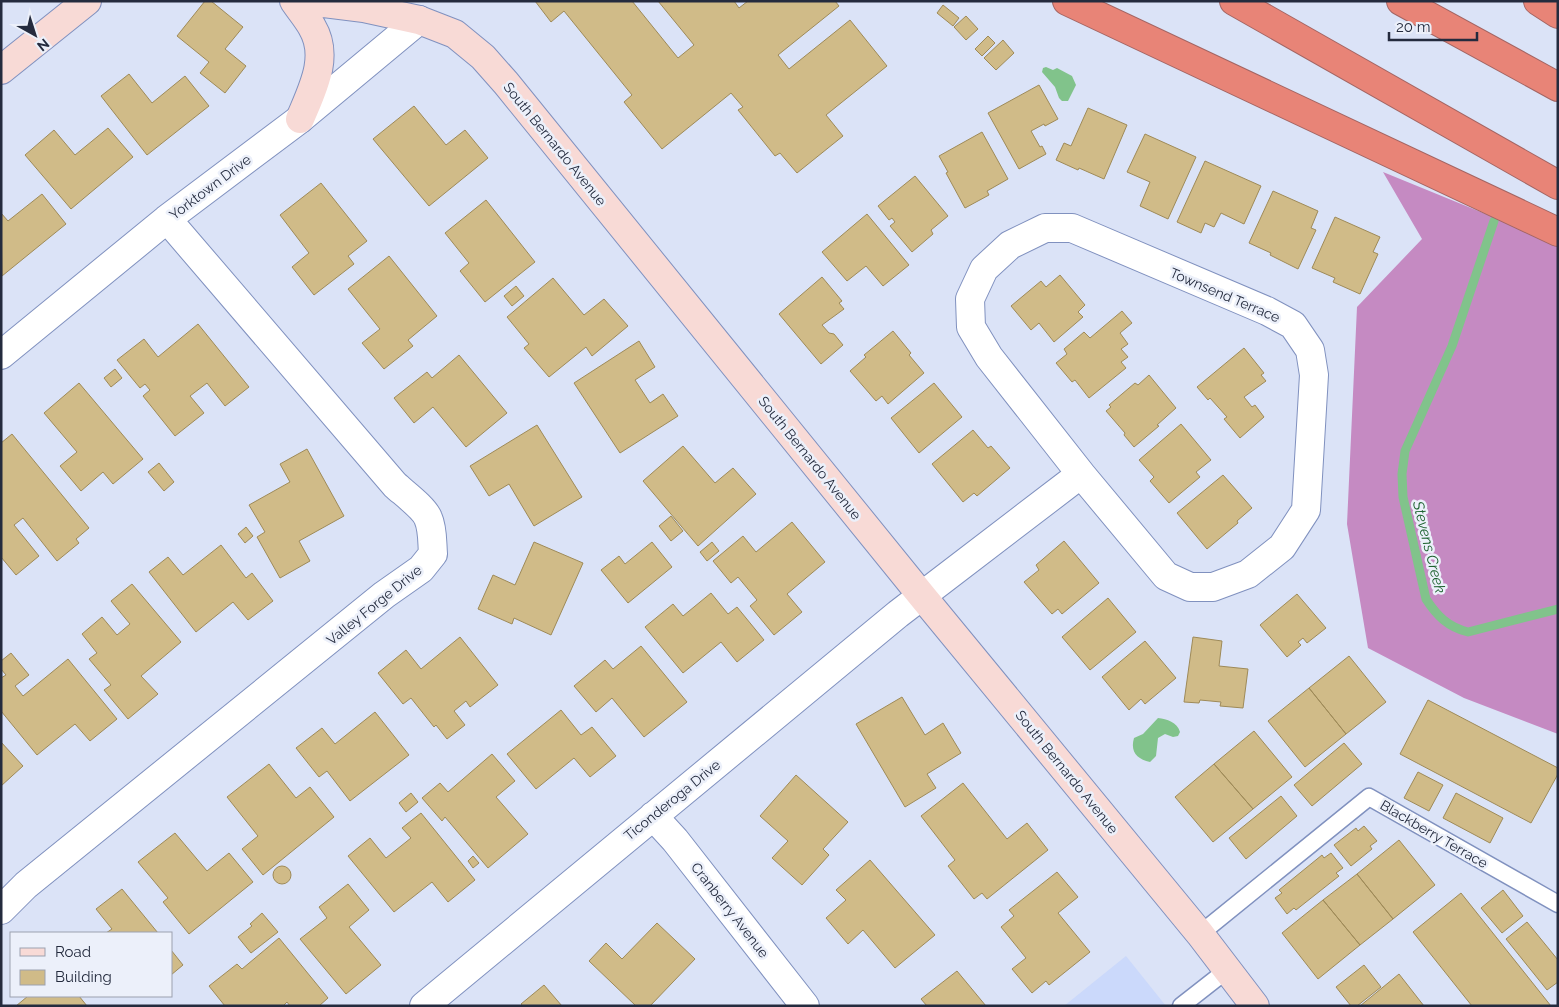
<svg xmlns="http://www.w3.org/2000/svg" width="1559" height="1007" viewBox="0 0 1559 1007" font-family="Raleway,sans-serif">
<style>
.built{fill:#cbd9fb}
.forest{fill:#c58ac2}
.water{fill:#81c38b}
.lines{fill:none;stroke-linecap:round;stroke-linejoin:round}
.stream{stroke:#81c38b;stroke-width:9}
.building{fill:#d0bb88;stroke:#9e8a58}
.lane-casing{stroke:#8091bf;stroke-width:19}
.street-casing{stroke:#8091bf;stroke-width:30}
.secondary-casing{stroke:#8091bf;stroke-width:30}
.highway-casing{stroke:#a36563;stroke-width:30}
.lane{stroke:#fff;stroke-width:16}
.street{stroke:#fff;stroke-width:28}
.secondary{stroke:#f8dad6;stroke-width:28}
.highway{stroke:#e88477;stroke-width:28}
.labels{text-anchor:middle;dominant-baseline:central;stroke-width:5;stroke-linejoin:round;paint-order:stroke}
.street-label{font-size:14px;fill:#242b3e;stroke:#ecf0fa}
.water-label{font-size:15px;font-style:italic;fill:#1c622e;stroke:#ecf0fa}
</style>
<rect width="100%" height="100%" fill="#dbe3f7"/>
<path class="built" d="M 1126,956 L 1166,1006 L 1064,1006 Z"/>
<path class="forest" d="M 1383,172 L 1549,240 L 1558,246 L 1558,734 L 1464,698 L 1368,648 L 1347,524 L 1357,307 L 1422,239 Z"/>
<path class="water" d="M 1046,67 L 1053,70 L 1057,68 L 1072,76 L 1076,85 L 1068,101 L 1062,101 L 1059,98 L 1055,87 L 1042,72 L 1043,68 Z
M 1158,718 C 1167,719 1177,722 1180,732 L 1178,736 L 1173,737 L 1165,734 L 1158,738 L 1156,756 L 1150,762 C 1137,759 1130,752 1134,738 L 1143,734 Z"/>
<g class="lines">
<path class="stream" d="M 1494,221 L 1452,346 L 1405,451 L 1402,474 L 1403,497 L 1426,599 C 1437,616 1448,627 1468,632 L 1558,609"/>
</g>
<path class="building" d="M 205,1 L 211,1 L 243,27 L 225,49 L 246,66 L 225,93 L 200,73 L 209,62 L 177,36 Z
M 535,1 L 632,1 L 678,58 L 694,45 L 658,1 L 734,1 L 739,8 L 748,1 L 835,1 L 839,6 L 778,55 L 789,69 L 850,20 L 887,66 L 826,115 L 843,136 L 797,173 L 780,153 L 775,156 L 738,110 L 743,107 L 731,93 L 662,149 L 624,102 L 632,95 L 564,11 L 551,22 Z
M 943,5 L 959,18 L 953,26 L 937,13 Z
M 966,16 L 978,29 L 966,40 L 954,27 Z
M 988,36 L 995,43 L 982,56 L 975,49 Z
M 1003,40 L 1014,53 L 996,70 L 984,58 Z
M 129,74 L 152,103 L 185,76 L 209,106 L 147,155 L 101,96 Z
M 1039,85 L 1058,119 L 1045,126 L 1044,124 L 1031,131 L 1040,147 L 1042,146 L 1046,154 L 1019,169 L 988,113 Z
M 414,106 L 446,145 L 465,130 L 488,158 L 429,206 L 373,139 Z
M 1088,108 L 1127,125 L 1104,179 L 1079,168 L 1078,170 L 1056,160 L 1064,143 L 1071,146 Z
M 108,128 L 133,157 L 71,209 L 25,155 L 54,130 L 75,155 Z
M 982,132 L 1008,179 L 987,191 L 989,195 L 965,208 L 946,173 L 948,172 L 939,156 Z
M 1145,134 L 1196,157 L 1168,219 L 1140,206 L 1150,182 L 1127,172 Z
M 1205,161 L 1261,186 L 1244,224 L 1221,213 L 1214,227 L 1205,223 L 1201,233 L 1177,222 Z
M 915,176 L 948,216 L 931,230 L 933,234 L 912,252 L 890,226 L 895,222 L 892,218 L 889,220 L 878,206 Z
M 321,183 L 367,241 L 348,256 L 354,264 L 314,295 L 292,267 L 309,253 L 280,215 Z
M 1273,191 L 1318,211 L 1311,228 L 1316,230 L 1298,269 L 1270,255 L 1271,253 L 1249,243 Z
M 42,194 L 66,224 L 2,276 L 1,213 L 8,221 Z
M 486,200 L 535,262 L 485,302 L 460,271 L 469,263 L 445,233 Z
M 867,214 L 909,265 L 883,286 L 866,266 L 847,281 L 822,252 Z
M 1335,217 L 1380,237 L 1373,252 L 1378,254 L 1360,294 L 1333,282 L 1335,278 L 1312,268 Z
M 389,256 L 437,316 L 408,340 L 413,346 L 384,369 L 362,343 L 380,329 L 348,289 Z
M 1060,275 L 1085,305 L 1078,312 L 1083,317 L 1054,342 L 1039,323 L 1031,330 L 1011,306 L 1041,281 L 1046,287 Z
M 822,277 L 842,301 L 839,303 L 844,309 L 822,325 L 829,333 L 834,334 L 843,345 L 821,364 L 779,314 Z
M 553,278 L 584,315 L 604,299 L 628,326 L 592,356 L 586,347 L 549,377 L 524,348 L 529,344 L 507,317 Z
M 516,286 L 524,296 L 512,306 L 504,296 Z
M 1122,311 L 1132,323 L 1120,333 L 1128,344 L 1121,349 L 1128,357 L 1121,362 L 1126,368 L 1089,398 L 1075,380 L 1072,382 L 1056,363 L 1067,354 L 1064,349 L 1084,332 L 1090,338 Z
M 198,324 L 249,387 L 225,406 L 207,383 L 190,396 L 204,413 L 175,436 L 143,396 L 150,390 L 145,384 L 140,388 L 117,360 L 144,339 L 158,357 Z
M 893,331 L 911,353 L 909,355 L 924,373 L 888,404 L 882,396 L 876,401 L 850,371 L 866,357 L 864,355 Z
M 639,341 L 655,367 L 635,380 L 650,403 L 663,394 L 678,416 L 620,453 L 574,383 Z
M 1244,348 L 1264,373 L 1261,375 L 1266,381 L 1244,397 L 1252,407 L 1255,405 L 1264,417 L 1240,438 L 1224,419 L 1227,417 L 1210,398 L 1208,400 L 1197,387 Z
M 459,355 L 507,413 L 466,447 L 433,407 L 414,423 L 394,398 L 427,372 L 432,378 Z
M 115,369 L 122,378 L 111,387 L 104,378 Z
M 1149,375 L 1176,408 L 1157,425 L 1159,426 L 1134,447 L 1124,435 L 1125,433 L 1106,411 L 1111,407 L 1109,405 L 1135,383 L 1138,385 Z
M 79,383 L 143,459 L 113,484 L 103,472 L 81,491 L 60,466 L 77,452 L 44,413 Z
M 934,383 L 962,417 L 919,453 L 891,418 Z
M 1181,424 L 1211,460 L 1196,472 L 1200,477 L 1169,503 L 1150,481 L 1154,477 L 1139,460 Z
M 537,425 L 582,497 L 534,526 L 509,484 L 489,496 L 470,466 Z
M 973,430 L 988,448 L 991,446 L 1010,468 L 977,496 L 974,493 L 963,502 L 932,464 Z
M 12,434 L 89,528 L 76,539 L 79,543 L 57,561 L 23,518 L 14,525 L 39,556 L 16,575 L 1,557 L 1,443 Z
M 683,446 L 715,483 L 733,468 L 756,494 L 698,546 L 643,481 Z
M 307,449 L 344,516 L 299,541 L 310,561 L 280,578 L 257,537 L 265,532 L 249,505 L 290,482 L 280,464 Z
M 159,463 L 174,482 L 164,491 L 148,472 Z
M 1223,475 L 1252,508 L 1237,521 L 1238,523 L 1207,549 L 1177,513 Z
M 671,516 L 683,531 L 671,541 L 659,526 Z
M 792,522 L 825,562 L 787,594 L 802,612 L 774,635 L 750,606 L 757,600 L 738,577 L 731,583 L 713,561 L 743,536 L 756,552 Z
M 246,527 L 253,536 L 245,543 L 238,534 Z
M 1064,541 L 1099,583 L 1062,614 L 1058,609 L 1052,614 L 1024,582 L 1039,570 L 1036,565 Z
M 534,542 L 583,563 L 551,635 L 514,618 L 512,624 L 478,609 L 493,575 L 515,585 Z
M 652,542 L 672,567 L 628,603 L 601,570 L 619,556 L 625,564 Z
M 712,542 L 719,551 L 707,561 L 700,552 Z
M 221,545 L 246,578 L 252,573 L 273,601 L 248,620 L 233,602 L 196,632 L 149,572 L 168,557 L 183,575 Z
M 132,584 L 181,642 L 141,676 L 158,694 L 128,719 L 104,690 L 111,685 L 89,659 L 97,653 L 82,634 L 102,617 L 117,635 L 130,624 L 111,601 Z
M 711,593 L 728,614 L 737,607 L 764,640 L 737,662 L 721,642 L 683,673 L 645,627 L 673,604 L 683,616 Z
M 1297,594 L 1326,628 L 1307,643 L 1303,638 L 1298,642 L 1301,645 L 1287,657 L 1260,625 Z
M 1108,598 L 1136,632 L 1090,670 L 1062,637 Z
M 460,637 L 498,685 L 470,707 L 466,701 L 454,711 L 465,725 L 447,739 L 436,725 L 434,727 L 411,698 L 403,704 L 378,673 L 406,650 L 421,669 Z
M 1193,637 L 1222,641 L 1219,666 L 1248,669 L 1243,708 L 1220,706 L 1221,702 L 1200,700 L 1199,703 L 1184,702 Z
M 1145,641 L 1176,678 L 1145,704 L 1141,699 L 1129,710 L 1102,677 Z
M 641,646 L 687,702 L 644,737 L 612,698 L 596,712 L 574,686 L 605,660 L 613,669 Z
M 11,653 L 29,675 L 15,686 L 23,696 L 68,659 L 117,719 L 90,741 L 75,724 L 37,755 L 1,711 L 1,678 L 6,675 L 1,669 L 1,661 Z
M 1349,656 L 1386,702 L 1346,734 L 1309,688 Z
M 1309,688 L 1346,734 L 1305,767 L 1268,721 Z
M 902,697 L 925,735 L 943,723 L 961,753 L 927,774 L 936,788 L 905,807 L 856,724 Z
M 1428,700 L 1558,768 L 1558,774 L 1531,823 L 1400,754 Z
M 561,710 L 581,735 L 592,727 L 616,756 L 590,777 L 574,758 L 536,789 L 507,754 Z
M 375,712 L 409,755 L 350,801 L 327,771 L 319,777 L 296,748 L 322,728 L 335,744 Z
M 1254,731 L 1292,777 L 1253,809 L 1214,764 Z
M 1,742 L 23,766 L 1,786 Z
M 1344,743 L 1362,764 L 1312,806 L 1294,785 Z
M 492,754 L 515,781 L 496,797 L 528,834 L 488,868 L 445,817 L 442,821 L 422,798 L 440,783 L 448,792 Z
M 269,764 L 296,798 L 310,787 L 334,817 L 263,875 L 242,849 L 258,836 L 227,797 Z
M 1214,764 L 1253,809 L 1213,842 L 1175,797 Z
M 1418,772 L 1443,785 L 1429,811 L 1404,798 Z
M 796,775 L 848,822 L 823,849 L 829,855 L 802,885 L 772,858 L 788,841 L 760,816 Z
M 963,783 L 1007,839 L 1027,823 L 1048,850 L 987,899 L 982,893 L 974,899 L 948,866 L 955,860 L 921,816 Z
M 411,793 L 418,802 L 406,812 L 399,803 Z
M 1456,793 L 1503,818 L 1490,843 L 1443,818 Z
M 1281,796 L 1297,816 L 1246,859 L 1229,838 Z
M 421,813 L 475,880 L 448,902 L 432,882 L 394,912 L 348,856 L 370,838 L 386,858 L 411,838 L 402,828 Z
M 1364,826 L 1377,841 L 1370,846 L 1372,849 L 1351,866 L 1334,845 L 1356,828 L 1358,831 Z
M 175,833 L 207,871 L 229,853 L 253,882 L 189,934 L 163,902 L 168,898 L 138,862 Z
M 1399,840 L 1435,885 L 1393,919 L 1357,874 Z
M 1331,853 L 1343,868 L 1336,873 L 1339,876 L 1296,910 L 1294,908 L 1287,914 L 1275,898 L 1282,893 L 1279,890 L 1322,855 L 1324,858 Z
M 473,856 L 479,863 L 473,868 L 468,861 Z
M 870,860 L 935,935 L 895,968 L 863,930 L 848,944 L 826,918 L 846,900 L 836,890 Z
M273 875a9 9 0 1 1 18 0a9 9 0 1 1-18 0Z
M 1057,872 L 1078,897 L 1058,913 L 1090,952 L 1049,985 L 1046,981 L 1032,993 L 1012,969 L 1026,958 L 1001,927 L 1014,916 L 1009,910 Z
M 1357,874 L 1393,919 L 1360,945 L 1323,900 Z
M 348,884 L 369,910 L 349,927 L 381,965 L 346,994 L 300,939 L 327,918 L 319,907 Z
M 122,889 L 158,933 L 106,933 L 112,929 L 96,909 Z
M 1503,890 L 1523,916 L 1502,933 L 1481,908 Z
M 1461,893 L 1551,1006 L 1472,1006 L 1413,932 Z
M 1323,900 L 1360,945 L 1318,979 L 1282,933 Z
M 262,913 L 278,932 L 251,953 L 238,937 L 252,926 L 250,924 Z
M 1527,922 L 1558,960 L 1558,982 L 1547,990 L 1506,939 Z
M 657,923 L 695,959 L 650,1006 L 636,1006 L 589,961 L 606,943 L 622,959 Z
M 279,938 L 328,998 L 319,1006 L 290,1006 L 287,1002 L 283,1006 L 225,1006 L 209,986 L 237,964 L 242,969 Z
M 171,950 L 183,965 L 171,975 Z
M 1364,965 L 1381,987 L 1357,1006 L 1351,1006 L 1336,987 Z
M 957,971 L 986,1006 L 927,1006 L 921,999 Z
M 1399,974 L 1424,1006 L 1360,1006 Z
M 544,985 L 562,1006 L 523,1006 L 521,1004 Z
M 28,996 L 79,996 L 87,1006 L 16,1006 Z"/>
<g class="lines">
<g class="lane-casing">
<path id="lane" d="M 1200,934 L 1369,797 L 1558,904
M 1181,1006 L 1227,970"/>
</g>
<g class="street-casing">
<path id="street" d="M 1,355 L 167,219 L 300,119 L 419,20
M 653,816 L 675,840 L 805,1006
M 1,910 L 26,885 L 384,595 L 421,569 L 433,554 C 432,542 433,529 428,518 C 424,508 405,494 395,485 L 167,219
M 424,1006 L 898,614 L 1081,474 L 1166,576 L 1190,587 L 1213,587 L 1248,574 L 1282,547 L 1306,510 L 1314,375 L 1310,350 L 1293,325 L 1267,311 L 1072,228 L 1045,228 L 1010,245 L 984,269 L 970,299 L 971,327 L 989,357 L 1081,474"/>
</g>
<g class="secondary-casing">
<path id="secondary" d="M 294,1 C 300,10 307,18 312,27 C 330,57 312,90 300,119
M 308,1 L 364,8 L 419,20 L 455,34 L 483,57 L 506,83 L 922,596 L 1200,934 L 1255,1006
M 1,70 L 87,1"/>
</g>
<g class="highway-casing">
<path id="highway" d="M 1067,1 L 1558,232
M 1234,1 L 1558,185
M 1401,1 L 1558,87
M 1538,1 L 1558,14"/>
</g>
<use href="#lane" class="lane"/>
<use href="#street" class="street"/>
<use href="#secondary" class="secondary"/>
<use href="#highway" class="highway"/>
</g>
<g class="labels">
<g class="street-label">
<text transform="translate(555 144) rotate(51)">South Bernardo Avenue</text>
<text transform="translate(210 187) rotate(-37)">Yorktown Drive</text>
<text transform="translate(1225 295) rotate(23)">Townsend Terrace</text>
<text transform="translate(810 458) rotate(51)">South Bernardo Avenue</text>
<text transform="translate(374 605) rotate(-39)">Valley Forge Drive</text>
<text transform="translate(1067 772) rotate(51)">South Bernardo Avenue</text>
<text transform="translate(672 800) rotate(-39)">Ticonderoga Drive</text>
<text transform="translate(1434 834) rotate(30)">Blackberry Terrace</text>
<text transform="translate(730 910) rotate(52)">Cranberry Avenue</text>
</g>
<g class="water-label">
<text transform="translate(1429 547) rotate(76)">Stevens Creek</text>
</g>
</g>
<rect width="1559" height="1007" fill="none" stroke="#242b3e" stroke-width="5"/>
<rect x="10" y="932" width="162" height="65" fill="#ecf0fa" stroke="#9ca1af"/>
<rect x="20" y="948" width="25" height="8" fill="#f8dad6" stroke="#9ca1af"/>
<text x="55" y="957" font-size="15" fill="#242b3e">Road</text>
<rect x="20" y="970" width="25" height="15" fill="#d0bb88" stroke="#9ca1af"/>
<text x="55" y="982" font-size="15" fill="#242b3e">Building</text>
<g transform="translate(35 35) rotate(141)" stroke="#ecf0fa" stroke-width="4" paint-order="stroke">
<path d="M0-4L9 19L0 12L-9 19Z" fill="#242b3e"/>
<text y="-8" font-size="14" font-weight="bold" text-anchor="middle" fill="#242b3e">N</text>
</g>
<path d="M1389 32v8h88v-8" fill="none" stroke="#242b3e" stroke-width="2.5"/>
<text x="1396" y="32" font-size="15" fill="#242b3e" stroke="#ecf0fa" stroke-width="4" paint-order="stroke">20 m</text>
</svg>
